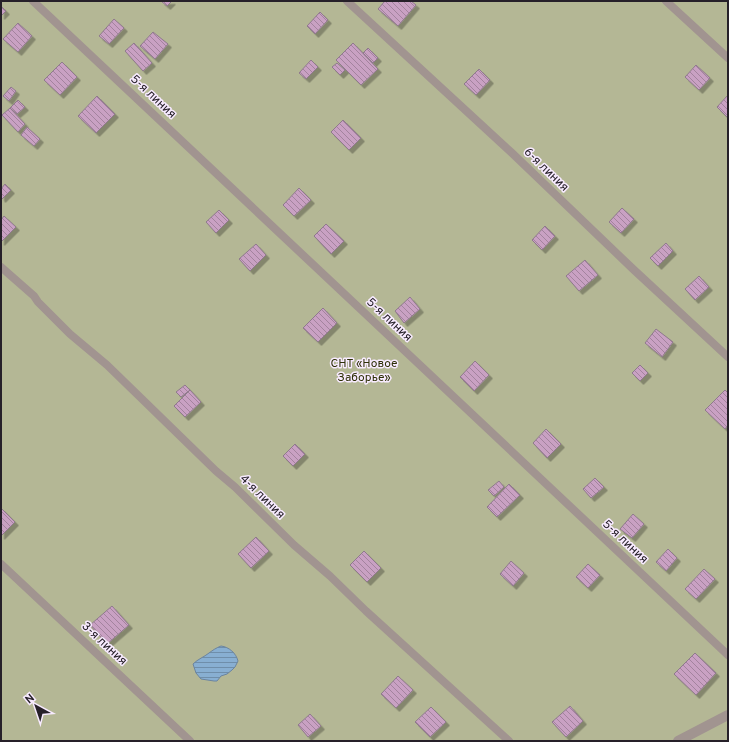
<svg xmlns="http://www.w3.org/2000/svg" width="729" height="742" viewBox="0 0 729 742" font-family="Overpass,sans-serif">
<style>
.garden{fill:#b4b795}
.water{fill:url(#water-rules);stroke:#6b849f}
.building{fill:url(#building-back-hatch);stroke:#8f7a8c;filter:url(#shadow)}
.lines{fill:none;stroke-linecap:round;stroke-linejoin:round}
.service{stroke:#a19490;stroke-width:8}
.minor{stroke:#a19490;stroke-width:10}
.labels{text-anchor:middle;dominant-baseline:central;stroke-width:3;stroke-linejoin:round;paint-order:stroke}
.street-label{font-size:12px;fill:#262029;stroke:#f8ebff}
.park-label{font-size:12px;fill:#2d2f06;stroke:#f8ebff}
</style>
<defs>
<pattern id="water-rules" width="6" height="5" patternUnits="userSpaceOnUse"><rect width="6" height="5" fill="#88afd2"/><path d="M0 2.5h6" fill="none" stroke="#6f8eaa"/></pattern>
<pattern id="building-back-hatch" width="6" height="6" patternUnits="userSpaceOnUse"><rect width="6" height="6" fill="#c9a1c3"/><path d="M-1 5l2 2M0 0l6 6M5-1l2 2" fill="none" stroke="#a3839e"/></pattern>
<filter id="shadow"><feDropShadow dx="3.5" dy="3.5" stdDeviation="0" flood-color="#0004"/></filter>
</defs>
<rect width="100%" height="100%" fill="#eddcf5"/>
<path class="garden" d="M 1,1 L 728,1 L 728,741 L 1,741 Z"/>
<path class="water" d="M 221,646 C 229,647 236,653 238,661 L 235,667 L 232,670 L 227,674 L 221,676 L 217,681 L 214,681 L 201,679 L 196,673 L 193,664 C 198,659 204,657 209,653 C 213,650 216,648 221,646 Z"/>
<path class="building" d="M 161,1 L 172,1 L 167,6 Z
M 385,1 L 411,1 L 416,5 L 398,26 L 378,9 Z
M 1,6 L 6,11 L 1,16 Z
M 320,12 L 328,20 L 315,34 L 307,26 Z
M 114,19 L 124,28 L 109,44 L 99,36 Z
M 18,23 L 32,36 L 18,52 L 3,39 Z
M 153,32 L 168,44 L 155,59 L 140,46 Z
M 134,43 L 152,63 L 143,71 L 125,51 Z
M 353,43 L 378,69 L 361,85 L 336,60 Z
M 368,48 L 378,58 L 373,63 L 363,53 Z
M 311,60 L 318,67 L 306,79 L 299,73 Z
M 62,62 L 77,77 L 60,95 L 44,80 Z
M 337,63 L 345,70 L 340,75 L 332,67 Z
M 696,65 L 710,78 L 699,90 L 685,77 Z
M 479,69 L 490,80 L 476,95 L 464,84 Z
M 11,87 L 16,91 L 9,101 L 3,96 Z
M 728,95 L 728,118 L 717,107 Z
M 97,96 L 115,114 L 96,133 L 78,116 Z
M 18,100 L 25,107 L 17,114 L 10,108 Z
M 10,108 L 25,124 L 18,132 L 2,115 Z
M 343,120 L 361,138 L 349,150 L 331,132 Z
M 27,127 L 40,139 L 34,146 L 21,135 Z
M 5,184 L 11,190 L 2,199 L 1,197 L 1,189 Z
M 299,188 L 311,200 L 294,216 L 283,205 Z
M 622,208 L 634,219 L 621,233 L 609,222 Z
M 219,210 L 229,220 L 216,233 L 206,222 Z
M 4,216 L 16,227 L 1,242 L 1,220 Z
M 326,224 L 344,241 L 331,254 L 314,236 Z
M 545,226 L 555,236 L 542,250 L 532,240 Z
M 666,243 L 673,251 L 658,266 L 650,258 Z
M 256,244 L 266,255 L 250,271 L 239,259 Z
M 585,260 L 598,275 L 579,291 L 566,276 Z
M 699,276 L 709,287 L 695,300 L 685,289 Z
M 410,297 L 420,309 L 404,323 L 395,311 Z
M 323,308 L 337,323 L 318,342 L 303,328 Z
M 656,329 L 673,342 L 662,357 L 645,343 Z
M 475,361 L 489,375 L 474,391 L 460,377 Z
M 640,365 L 648,373 L 640,381 L 632,373 Z
M 185,385 L 190,390 L 181,397 L 176,392 Z
M 190,390 L 201,402 L 185,417 L 174,406 Z
M 725,390 L 728,393 L 728,425 L 725,429 L 705,410 Z
M 546,429 L 561,444 L 547,458 L 533,443 Z
M 295,444 L 305,454 L 293,466 L 283,456 Z
M 595,478 L 604,487 L 591,498 L 583,489 Z
M 499,481 L 504,487 L 494,496 L 488,490 Z
M 509,484 L 520,495 L 497,517 L 487,507 Z
M 1,508 L 15,522 L 1,536 Z
M 633,514 L 644,524 L 632,538 L 620,529 Z
M 256,537 L 269,551 L 251,568 L 238,554 Z
M 668,549 L 677,558 L 666,571 L 656,562 Z
M 364,551 L 381,568 L 367,582 L 350,565 Z
M 511,561 L 524,573 L 513,586 L 500,574 Z
M 588,564 L 600,575 L 588,588 L 576,577 Z
M 704,569 L 715,579 L 696,599 L 685,589 Z
M 112,606 L 129,625 L 107,644 L 90,625 Z
M 695,653 L 716,673 L 696,695 L 674,674 Z
M 398,676 L 413,690 L 396,708 L 381,694 Z
M 570,706 L 583,721 L 566,737 L 552,722 Z
M 431,707 L 446,722 L 430,737 L 415,722 Z
M 310,714 L 321,726 L 308,737 L 298,725 Z"/>
<g class="lines">
<path class="service" d="M 33,1 L 728,655
M 347,1 L 512,153 L 633,269 L 728,357
M 666,1 L 728,58
M 1,267 L 34,296 L 38,302 L 70,334 L 107,365 L 142,399 L 216,471 L 235,487 L 294,545 L 330,576 L 366,611 L 509,741
M 1,564 L 190,741"/>
<path class="minor" d="M 678,741 L 728,715"/>
</g>
<g class="labels">
<g class="street-label">
<text transform="translate(153 97) rotate(43)">5-я линия</text>
<text transform="translate(546 170) rotate(44)">6-я линия</text>
<text transform="translate(389 320) rotate(43)">5-я линия</text>
<text transform="translate(262 497) rotate(44)">4-я линия</text>
<text transform="translate(625 542) rotate(43)">5-я линия</text>
<text transform="translate(104 644) rotate(43)">3-я линия</text>
</g>
<g class="park-label">
<text x="364" y="364">СНТ «Новое<tspan x="364" dy="14">Заборье»</tspan></text>
</g>
</g>
<rect width="729" height="742" fill="none" stroke="#262029" stroke-width="4"/>
<g transform="translate(36 706) rotate(320)" stroke="#f8ebff" stroke-width="3" paint-order="stroke">
<path d="M0-3L7 15L0 10L-7 15Z" fill="#262029"/>
<text y="-6" font-size="11" font-weight="bold" text-anchor="middle" fill="#262029">N</text>
</g>
</svg>
